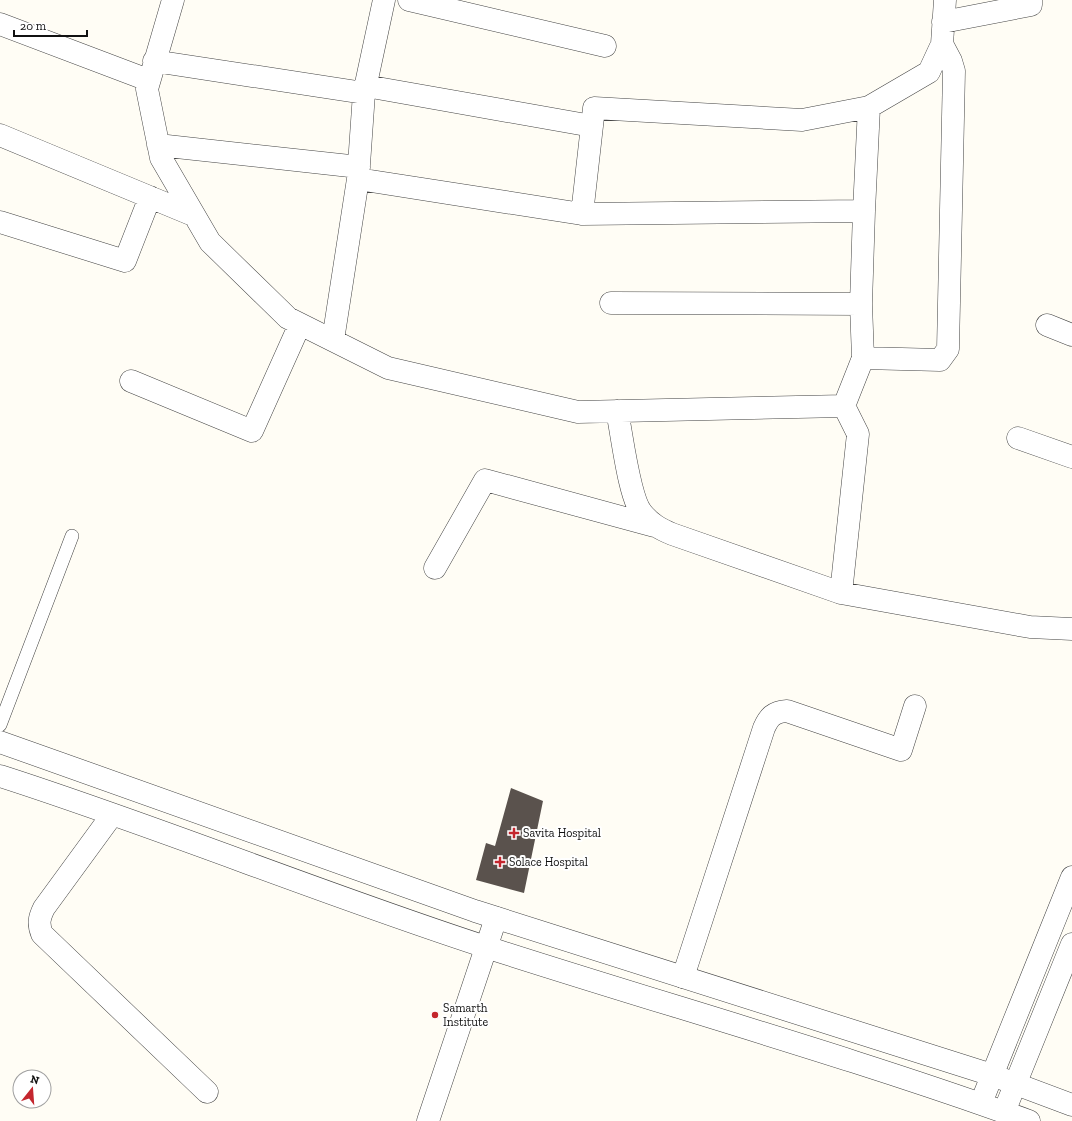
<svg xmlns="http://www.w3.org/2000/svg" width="1072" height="1121" viewBox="0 0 1072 1121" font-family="'Zilla Slab',serif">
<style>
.building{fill:#5a524d}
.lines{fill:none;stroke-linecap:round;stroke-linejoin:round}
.service-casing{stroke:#444;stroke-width:14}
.minor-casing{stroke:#444;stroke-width:23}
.tertiary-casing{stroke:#444;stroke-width:23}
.service{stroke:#fff;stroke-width:13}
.minor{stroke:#fff;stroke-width:22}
.tertiary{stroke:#fff;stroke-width:22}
.poi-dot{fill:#c4262e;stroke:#fff;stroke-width:1.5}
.labels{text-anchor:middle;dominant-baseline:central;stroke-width:4;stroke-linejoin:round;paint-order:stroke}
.poi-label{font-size:12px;fill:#111;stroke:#fff;text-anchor:start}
</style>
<rect width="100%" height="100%" fill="#fffdf5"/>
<path class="building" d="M 511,788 L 543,801 L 524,893 L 476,880 L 486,843 L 495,846 Z"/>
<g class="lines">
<g class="service-casing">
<path id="service" d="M 0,725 L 72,536"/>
</g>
<g class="minor-casing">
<path id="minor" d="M 173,0 L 147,89 L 161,158 L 210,242 L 288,318 L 388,368 L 578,412 L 844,406 L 863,358 L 940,360 L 948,349 L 954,71 L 951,61 L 942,44
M 384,0 L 364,93 L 358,179 L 582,214 L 864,211 L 861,304 L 863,358
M 409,0 L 605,46
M 943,22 L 1031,5 L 1031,0
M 0,24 L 148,80
M 154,61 L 364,93
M 366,86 L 592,126
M 0,135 L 193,215
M 158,145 L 359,167
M 864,211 L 869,107
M 582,214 L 594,108 L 802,120 L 869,107 L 929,72 L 942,44 L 945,0
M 0,222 L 125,261 L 150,197
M 611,303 L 861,304
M 1047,325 L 1072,335
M 333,340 L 358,179
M 131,381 L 252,431 L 300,324
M 617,411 C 622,434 629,498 642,513 C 651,524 660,529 672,534 L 841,593 L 1030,627 L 1072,629
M 1018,438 L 1072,457
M 435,568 L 485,480 L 654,526
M 841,593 L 858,434 L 844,406
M 112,815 L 44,908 C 39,918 38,924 42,934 L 207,1092
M 683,977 L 764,728 C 769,717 773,712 787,711 L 901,750 L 915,706
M 981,1103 L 1072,877
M 1004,1112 L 1072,944
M 428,1121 L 496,918"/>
</g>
<g class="tertiary-casing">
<path id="tertiary" d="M 0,742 L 475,911 L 992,1075 L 1072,1105
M 0,776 C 165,829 325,895 489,948 C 669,1006 852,1057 1029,1121"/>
</g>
<use href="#service" class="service"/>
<use href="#minor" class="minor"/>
<use href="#tertiary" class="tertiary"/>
</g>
<g class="poi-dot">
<path d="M512 827h4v4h4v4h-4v4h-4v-4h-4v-4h4z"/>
<path d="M498 856h4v4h4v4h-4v4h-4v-4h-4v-4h4z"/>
<circle cx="435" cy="1015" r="4"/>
</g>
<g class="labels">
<g class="poi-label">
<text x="523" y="833">Savita Hospital</text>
<text x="509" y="862">Solace Hospital</text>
<text x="443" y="1008">Samarth<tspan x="443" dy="14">Institute</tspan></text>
</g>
</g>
<g transform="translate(32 1089) rotate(17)"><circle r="19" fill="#ffffff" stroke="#a0a0a0"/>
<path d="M0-3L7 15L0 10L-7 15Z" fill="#c4262e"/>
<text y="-6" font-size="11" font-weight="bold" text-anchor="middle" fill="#111111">N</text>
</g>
<path d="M14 30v6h73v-6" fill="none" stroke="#111111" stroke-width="2"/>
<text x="20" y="30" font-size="12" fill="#111111" stroke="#ffffff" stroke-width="3" paint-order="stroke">20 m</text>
</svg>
